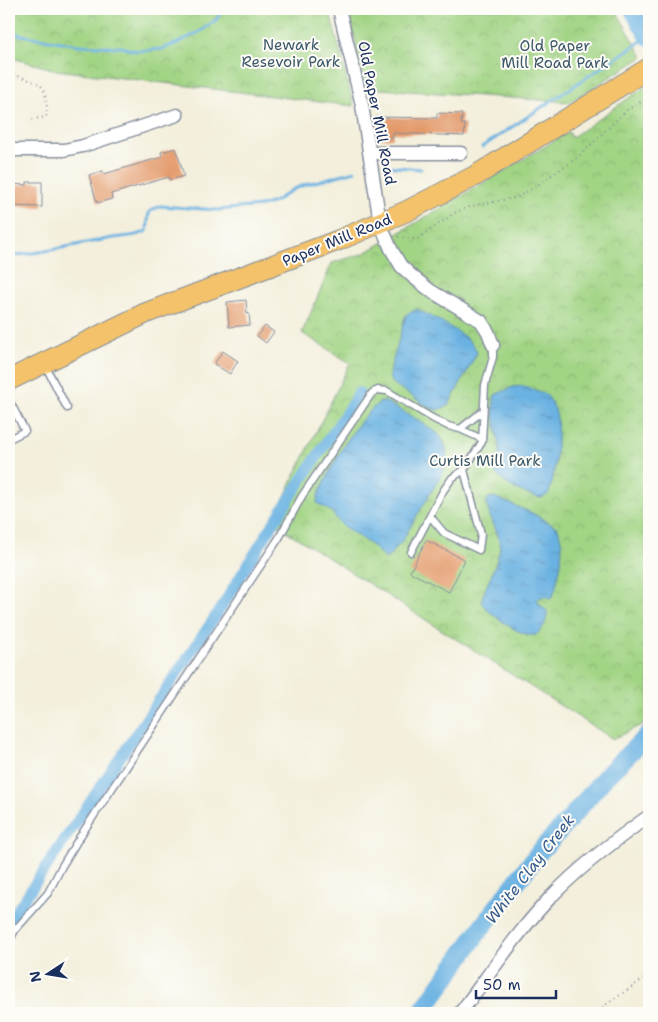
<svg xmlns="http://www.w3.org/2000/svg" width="658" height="1022" viewBox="0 0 658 1022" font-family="'Shantell Sans',sans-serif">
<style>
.park{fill:url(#park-crowns);stroke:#5e8271}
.water{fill:url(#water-ripples);stroke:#4370a0}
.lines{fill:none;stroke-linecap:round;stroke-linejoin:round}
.stream{stroke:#6bb2e2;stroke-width:3}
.canal{stroke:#6bb2e2;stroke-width:11}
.river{stroke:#6bb2e2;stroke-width:19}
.building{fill:#e39969}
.service-casing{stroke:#878f9d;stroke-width:9}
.minor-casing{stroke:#878f9d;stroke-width:15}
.primary-casing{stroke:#878f9d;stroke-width:22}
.path{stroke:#878f9d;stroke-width:2;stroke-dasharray:1 4;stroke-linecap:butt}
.service{stroke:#fff;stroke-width:6}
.minor{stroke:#fff;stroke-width:12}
.primary{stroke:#f3c26a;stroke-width:20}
.labels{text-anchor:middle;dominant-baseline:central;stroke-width:4;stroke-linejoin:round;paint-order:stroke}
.park-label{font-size:15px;fill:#3c5868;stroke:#fdfcf7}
.street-label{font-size:15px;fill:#1b2f5e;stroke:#fdfcf7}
.water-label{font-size:16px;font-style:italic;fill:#375d8c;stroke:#fdfcf7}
</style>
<defs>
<pattern id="park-crowns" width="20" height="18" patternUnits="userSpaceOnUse" patternTransform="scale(1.25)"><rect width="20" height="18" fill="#a1d484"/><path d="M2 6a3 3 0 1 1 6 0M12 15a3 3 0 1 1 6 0" fill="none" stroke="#8ab674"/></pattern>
<pattern id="water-ripples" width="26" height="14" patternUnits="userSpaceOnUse" patternTransform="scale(1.25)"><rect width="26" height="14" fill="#6bb2e2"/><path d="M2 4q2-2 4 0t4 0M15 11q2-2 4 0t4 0" fill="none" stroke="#5791ba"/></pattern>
</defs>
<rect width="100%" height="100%" fill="#fdfcf7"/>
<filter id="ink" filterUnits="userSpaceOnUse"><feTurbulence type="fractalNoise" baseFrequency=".02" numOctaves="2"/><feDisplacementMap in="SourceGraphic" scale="10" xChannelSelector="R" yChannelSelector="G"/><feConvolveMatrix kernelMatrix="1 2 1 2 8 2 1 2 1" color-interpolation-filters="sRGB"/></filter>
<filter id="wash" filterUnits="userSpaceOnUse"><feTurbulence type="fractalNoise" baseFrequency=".0096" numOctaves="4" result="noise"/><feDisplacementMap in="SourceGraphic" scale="20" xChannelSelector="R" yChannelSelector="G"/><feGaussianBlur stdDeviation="1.12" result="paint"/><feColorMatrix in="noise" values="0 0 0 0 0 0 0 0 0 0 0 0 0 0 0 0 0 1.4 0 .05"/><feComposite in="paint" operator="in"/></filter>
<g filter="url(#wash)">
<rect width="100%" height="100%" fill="#f3efdc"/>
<path class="park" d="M 9,9 L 329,9 L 354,106 L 56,70 L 9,57 Z
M 348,9 L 615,9 L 643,57 L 569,102 L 366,88 Z
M 649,84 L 649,721 L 613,739 L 272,522 L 350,363 L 302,333 L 332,263 L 365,253 L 569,132 L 571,138 Z"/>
<path class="water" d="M 417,309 C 431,317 474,336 477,353 L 448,406 L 437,410 L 430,408 L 391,382 L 389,374 L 406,315 Z
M 521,386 C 527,387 543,392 547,396 C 550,399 555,409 556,413 C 560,424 555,487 547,495 C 546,496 542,498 540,498 C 524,494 502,484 493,470 L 500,451 L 493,409 L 495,395 L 513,387 Z
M 380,402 L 386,402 C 395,407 435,429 440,436 C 447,446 449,459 444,470 L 402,541 L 386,559 L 371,545 L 343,526 L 335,517 L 332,512 L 317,503 L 318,496 C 331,467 354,422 380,402 Z
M 494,497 L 532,513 L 558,528 L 562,545 L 561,563 L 555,590 L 551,599 L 544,596 L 537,599 L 539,604 L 547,611 C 547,618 546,621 543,627 C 541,630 539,633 535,635 C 522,638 488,613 481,602 C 485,587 500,559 500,546 C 500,530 482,509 488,498 Z"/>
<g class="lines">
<path class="stream" d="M 9,31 L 21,35 L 78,45 L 121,47 L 137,51 L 162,49 L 178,43 L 201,31 L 217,19 L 222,9
M 482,147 L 649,36
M 386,166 L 421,169
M 9,256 C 44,253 78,244 113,238 C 125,236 137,237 147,231 L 149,212 L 160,206 L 218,210 L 261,206 L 274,202 L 292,190 L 304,185 L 355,171"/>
<path class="canal" d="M 9,922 L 219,611 L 280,513 L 359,393"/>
<path class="river" d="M 633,9 L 649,36
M 421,1013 L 479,931 L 540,851 L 569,820 L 606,776 L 649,734"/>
</g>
<g id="blocks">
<path class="building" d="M 437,113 L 462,114 L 461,124 L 465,124 L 464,136 L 393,133 L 393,138 L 377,139 L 376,117 L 437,118 Z
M 176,148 L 184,176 L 170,180 L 169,177 L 111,194 L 112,199 L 97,203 L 89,175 L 103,171 L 104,174 L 162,157 L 161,152 Z
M 27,182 L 42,182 L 42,207 L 9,206 L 9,184 L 27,185 Z
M 246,300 L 247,314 L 249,313 L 250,325 L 229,327 L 227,302 Z
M 265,326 L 274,332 L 266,343 L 257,336 Z
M 223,351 L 238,361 L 230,374 L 214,364 Z
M 426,540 L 465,560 L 449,592 L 410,572 Z"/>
</g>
</g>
<g filter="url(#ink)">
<use href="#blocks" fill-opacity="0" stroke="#878f9d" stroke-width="1"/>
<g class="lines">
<g class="service-casing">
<path id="service" d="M 45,365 L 67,408
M 9,400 L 25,431 L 9,439
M 482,439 L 460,429 L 483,411
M 430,516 L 444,533 L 479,550 L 481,534 L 464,470
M 411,552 L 443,491 L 452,478 L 464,470 L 482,442 L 485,385 L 493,357 L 493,345
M 9,942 L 15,930 L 48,893 L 62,866 L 79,838 L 279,538 L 302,496 L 372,393 L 378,390 L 387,391 L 432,418 L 448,426 L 460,429"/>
</g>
<g class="minor-casing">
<path id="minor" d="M 339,9 L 362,105 L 380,223 L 391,249 L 401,266 L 413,277 L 431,291 L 481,321 L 488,332 L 493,345
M 9,150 L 64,150 L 83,146 L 177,115
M 369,153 L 461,153
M 460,1013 C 489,975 516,934 549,899 C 578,868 614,841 649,816"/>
</g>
<g class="primary-casing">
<path id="primary" d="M 9,380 L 146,313 L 339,240 L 407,211 L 475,176 L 649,68"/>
</g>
<path class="path" d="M 9,73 C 15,75 37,82 40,85 C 47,92 48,108 46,117 L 28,120
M 398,237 L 417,239 L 456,212 L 472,206 L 518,197 L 538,185 L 578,157 L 627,110 L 649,97
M 594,1013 L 649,975"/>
<use href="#service" class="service"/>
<use href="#minor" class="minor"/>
<use href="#primary" class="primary"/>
</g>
</g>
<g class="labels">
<g class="park-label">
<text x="291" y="45">Newark<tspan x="291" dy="17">Resevoir Park</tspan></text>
<text x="555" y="46">Old Paper<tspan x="555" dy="17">Mill Road Park</tspan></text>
<text x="485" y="461">Curtis Mill Park</text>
</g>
<g class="street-label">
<text transform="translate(377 113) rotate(79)">Old Paper Mill Road</text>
<text transform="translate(337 240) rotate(-22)">Paper Mill Road</text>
</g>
<g class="water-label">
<text transform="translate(530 869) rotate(-52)">White Clay Creek</text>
</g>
</g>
<rect width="658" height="1022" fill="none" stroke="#fdfcf7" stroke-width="30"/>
<g transform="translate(48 974) rotate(258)" stroke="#fdfcf7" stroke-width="4" paint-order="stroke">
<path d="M0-4L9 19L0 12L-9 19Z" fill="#1b2f5e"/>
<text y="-8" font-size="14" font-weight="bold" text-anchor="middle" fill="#1b2f5e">N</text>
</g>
<path d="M476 990v8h80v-8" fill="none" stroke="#1b2f5e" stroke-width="2.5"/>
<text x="483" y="990" font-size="15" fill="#1b2f5e" stroke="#fdfcf7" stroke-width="4" paint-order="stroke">50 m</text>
</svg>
